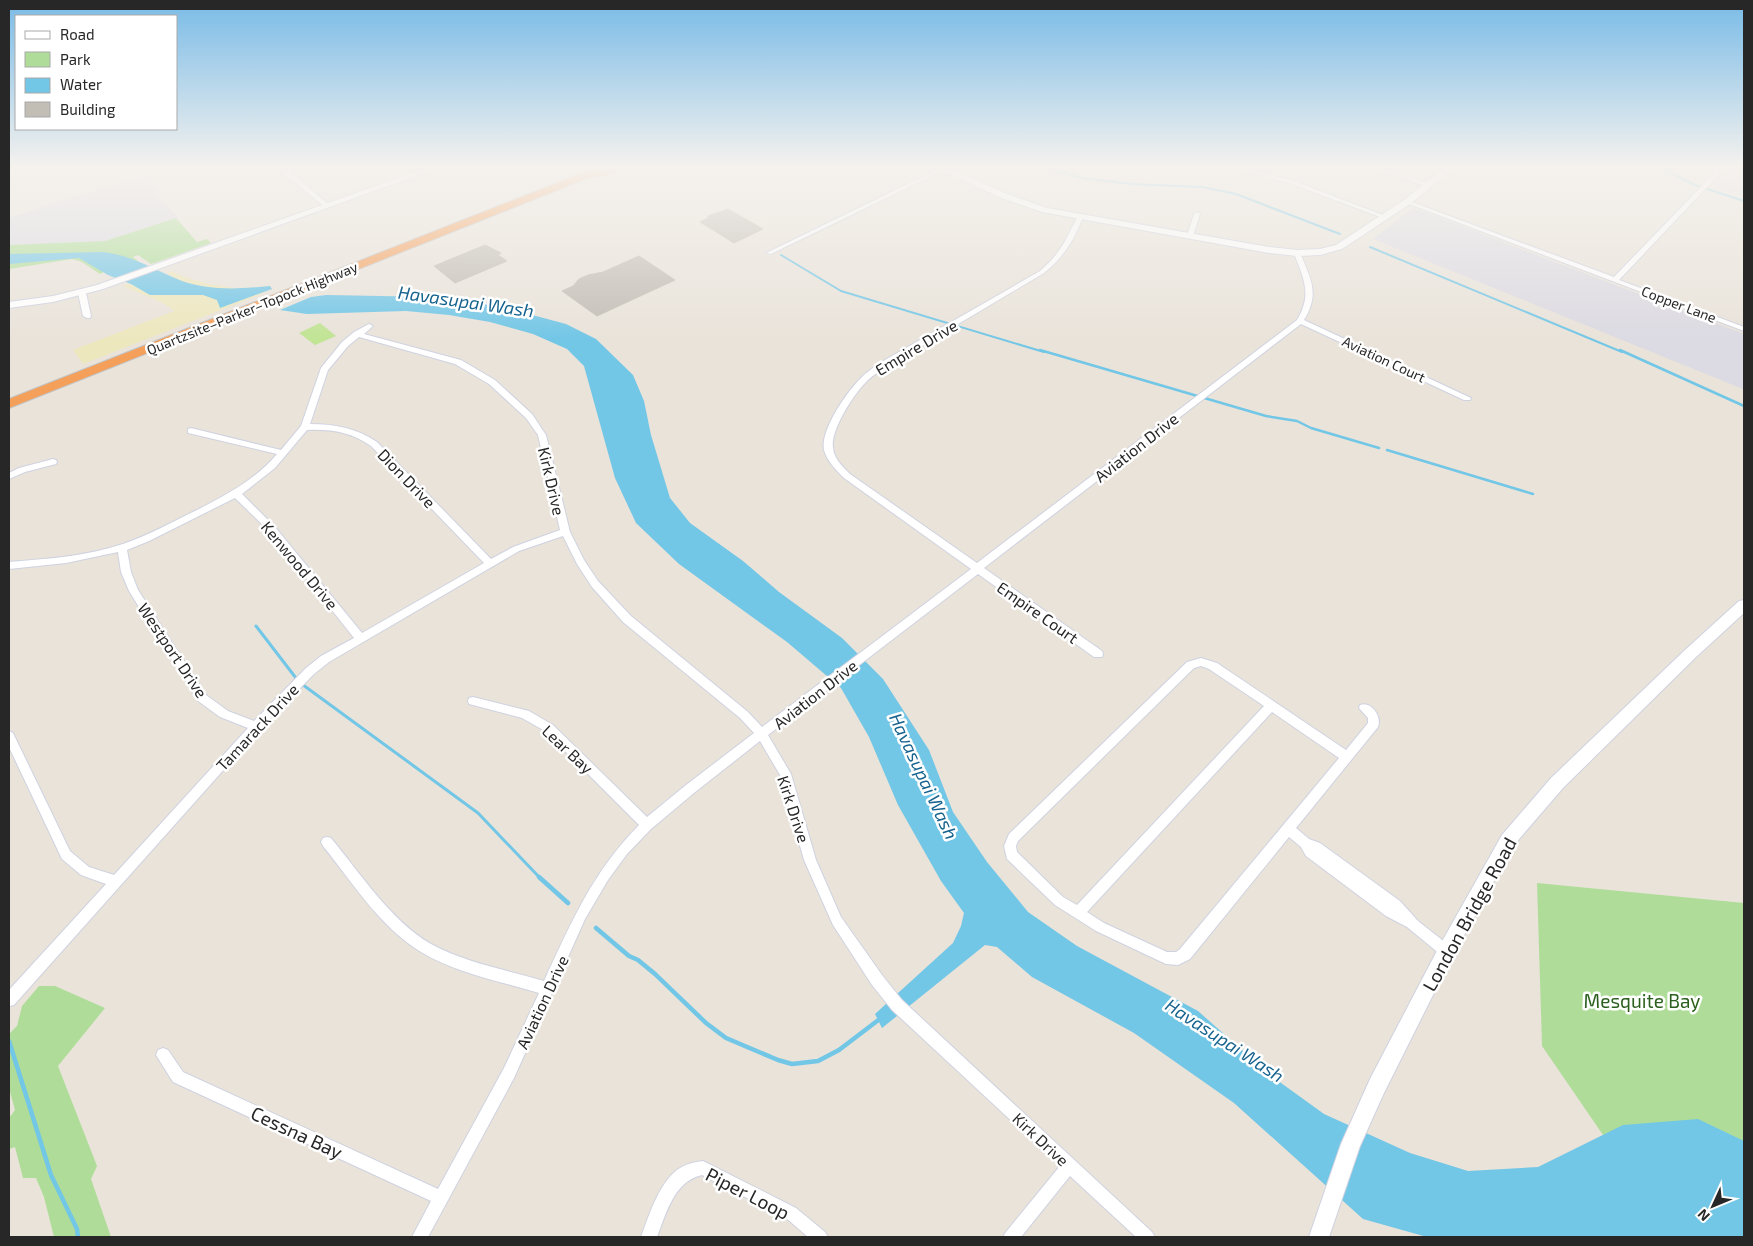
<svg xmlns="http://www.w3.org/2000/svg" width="1753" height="1246" viewBox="0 0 1753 1246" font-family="'Exo 2',sans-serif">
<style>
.industrial{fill:#dcdae2}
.green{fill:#afdd99}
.sand{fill:#ede7be}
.pitch{fill:#c1e495}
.water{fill:#72c6e6}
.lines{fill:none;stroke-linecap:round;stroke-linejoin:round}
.stream-far3{stroke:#72c6e6;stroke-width:2}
.stream-far2{stroke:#72c6e6;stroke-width:2.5}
.stream-far1{stroke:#72c6e6;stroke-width:3}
.stream{stroke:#72c6e6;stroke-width:4.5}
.building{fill:#c2bdb5;stroke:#c4bfb4}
.street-casing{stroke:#cfd2e0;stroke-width:2}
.secondary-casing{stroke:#cfd2e0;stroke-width:2}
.highway-casing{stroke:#c3c3c3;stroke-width:2}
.street{fill:#fff;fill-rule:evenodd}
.secondary{fill:#fff;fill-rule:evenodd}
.highway{fill:#f49f5a;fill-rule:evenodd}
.labels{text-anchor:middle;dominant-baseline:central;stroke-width:5;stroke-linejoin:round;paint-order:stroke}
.far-street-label{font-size:14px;fill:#272727;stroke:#fff}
.street-label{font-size:16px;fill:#272727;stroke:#fff}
.water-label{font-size:18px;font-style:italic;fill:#15638e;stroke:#fff}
.near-street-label{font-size:19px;fill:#272727;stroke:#fff}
.near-park-label{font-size:19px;fill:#2a5f1d;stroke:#fff}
</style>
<rect width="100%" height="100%" fill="#e9e3da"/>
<path class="industrial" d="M 1737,166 L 1744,166 L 1744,197 L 1715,188 Z
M 141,176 L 159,193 L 156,195 L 178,217 L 105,241 L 9,245 L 9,218 Z
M 1413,208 L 1744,334 L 1744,387 L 1743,389 L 1373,239 Z"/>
<path class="green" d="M 176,218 L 197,242 L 207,239 L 211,243 L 151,264 L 138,255 L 133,257 L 140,263 L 110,269 L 100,274 L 82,262 L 72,259 L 9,269 L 9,245 L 105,241 Z
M 1537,883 L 1744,903 L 1744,1237 L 1673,1237 L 1542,1046 Z
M 39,986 L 55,986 L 105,1008 L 58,1066 L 97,1166 L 91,1179 L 111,1237 L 54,1237 L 44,1197 L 36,1178 L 23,1178 L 15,1147 L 9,1149 L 9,1118 L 15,1110 L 9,1088 L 9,1034 L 17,1026 L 22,1006 Z"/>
<path class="sand" d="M 171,271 C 198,284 231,289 260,290 L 264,293 L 83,364 L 73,350 L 174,311 C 168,303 135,292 123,286 L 128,284 L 151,291 L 178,280 L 167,273 Z"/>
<path class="pitch" d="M 320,323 L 336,336 L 315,345 L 299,333 Z"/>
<path class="water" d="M 103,252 C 135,256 154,270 182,281 C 211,291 240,289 270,286 L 272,289 L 220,308 L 217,300 L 203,295 L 150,295 L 131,284 L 108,275 L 79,258 L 9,264 L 9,254 Z
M 326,295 L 436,297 L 502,307 L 566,324 L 596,339 L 633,375 L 644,401 L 651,435 L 670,498 L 690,523 L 743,561 L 779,592 L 842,638 L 883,679 L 929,750 L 953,812 L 987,862 L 1028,912 L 1077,946 L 1198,1011 L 1270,1075 L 1324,1114 L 1410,1153 L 1468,1171 L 1538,1167 L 1623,1125 L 1698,1119 L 1744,1141 L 1744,1237 L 1427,1237 L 1363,1219 L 1234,1103 L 1134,1033 L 1032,977 L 997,947 L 985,945 L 882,1028 L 875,1014 L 953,943 L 961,926 L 964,913 L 941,881 L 898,805 L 869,737 L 841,688 L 787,642 L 679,564 L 636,523 L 615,478 L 584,366 L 567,349 L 533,334 L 490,322 L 449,315 L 406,311 L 307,314 L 280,310 L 311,297 Z"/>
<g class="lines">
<path class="stream-far3" d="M 1036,166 L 1082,178 L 1131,184 L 1202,187 L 1236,194 L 1340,234
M 1657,166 L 1695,185 L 1744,201
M 1370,247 L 1622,352
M 781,255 L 841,291 L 1044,352"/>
<path class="stream-far2" d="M 1040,350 L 1266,416 L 1297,421 L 1311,428 L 1379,448
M 1620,350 L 1744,406
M 1387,450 L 1533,494"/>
<path class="stream-far1" d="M 256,626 L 299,682 L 478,813 L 540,878"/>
<path class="stream" d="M 539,877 L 568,903
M 596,928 L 629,956 L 638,960 L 655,974 L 706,1023 L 726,1038 L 778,1060 L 792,1064 L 818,1061 L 839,1050 L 881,1018
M 9,1041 L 51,1175 L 77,1229 L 78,1237"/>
</g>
<path class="building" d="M 728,209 L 763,229 L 734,243 L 700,222 L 708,218 L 708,216 Z
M 485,245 L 501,253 L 498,255 L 507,261 L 455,283 L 434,266 Z
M 639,256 L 675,280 L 597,316 L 562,291 L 573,286 L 579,279 L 588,275 L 603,272 Z"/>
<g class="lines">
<g class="street-casing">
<path id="street" d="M 275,166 L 281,166 L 286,170 L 299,166 L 307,166 L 290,172 L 329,205 L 329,207 L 325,207 Z
M 945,166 L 952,166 L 771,254 L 766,253 Z
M 1231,166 L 1240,166 L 1296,182 L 1388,217 L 1383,218 L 1292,184 Z
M 1370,166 L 1378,166 L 1431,185 L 1426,186 Z
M 1721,166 L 1727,166 L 1619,280 L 1744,327 L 1744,331 L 1404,202 L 1409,201 L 1614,277 Z
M 1197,212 L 1200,214 L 1193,236 L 1188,237 L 1187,236 L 1194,214 Z
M 1078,216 L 1083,217 C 1074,240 1064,257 1044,273 L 884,368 C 879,372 873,375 868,380 C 855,392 830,430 833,448 C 834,459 843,467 850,474 L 977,563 L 1297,320 C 1313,294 1303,278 1294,253 L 1295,252 L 1300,253 C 1311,279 1320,294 1304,320 L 1471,398 L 1470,400 L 1464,400 L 1301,324 L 984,568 L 1102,651 L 1103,654 L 1102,657 L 1094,657 L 978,574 L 768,735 L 791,774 L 816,860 L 841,917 L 882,975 L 902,1000 L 1152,1232 L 1155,1237 L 1136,1237 L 1070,1176 L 1021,1237 L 1003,1237 L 1006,1232 L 1060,1166 L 892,1010 L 872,985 L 833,925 L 804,860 L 780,775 L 760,741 L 694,793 L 651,829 L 627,854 L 608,880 L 585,919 L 514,1078 L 428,1237 L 412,1237 L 431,1201 L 173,1082 L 156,1055 L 158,1050 L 163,1048 L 168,1050 L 183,1072 L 438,1189 L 504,1068 L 539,993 C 499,981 456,973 421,952 C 380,927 352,882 323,846 L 321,842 L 323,838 L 327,837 L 331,838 C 360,873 391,921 431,944 C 466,963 507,970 544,981 C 572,921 592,873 639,825 L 545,731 L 522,718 L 469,704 L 468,701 L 469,698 L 473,697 L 529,711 L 553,725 L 647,817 L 686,785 L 754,733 L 740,718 L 623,622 L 592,587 L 577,564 L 563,536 L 519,551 L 329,662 L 314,674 L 260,729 L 14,1005 L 9,1006 L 9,990 L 106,884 L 81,875 L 62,859 L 9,747 L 9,731 L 13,733 L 70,851 L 89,867 L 114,875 L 248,728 L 220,717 L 198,701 L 129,591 L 121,572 L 118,552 L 66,563 L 9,569 L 9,562 C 47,559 87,556 123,544 C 149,535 174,521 199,509 C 228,494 256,479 277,454 L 188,433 L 188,429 L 191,428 L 281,450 L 301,426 L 321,368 L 342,342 L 354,332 L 369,324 L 373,326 L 364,334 L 461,360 L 495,380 L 532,414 L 546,435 L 570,532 L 584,560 L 598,581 L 631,616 L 748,712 L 762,727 L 971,569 L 844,478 C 836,470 827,461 824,450 C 820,430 847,392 860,379 C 865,373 872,369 878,364 L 1040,271 C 1062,252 1065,240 1078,216 ZM 359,337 L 455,364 L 489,384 L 526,418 L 538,435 L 560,530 L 513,547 L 491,559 L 377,442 C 357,428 334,424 310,424 L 328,370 L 348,346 ZM 307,430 C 331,429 351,432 371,446 L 484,563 L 362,633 L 275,527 L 242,494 L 275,468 ZM 235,498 L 269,531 L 354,638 L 321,656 L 306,668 L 254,721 L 228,711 L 206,695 L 138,590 L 131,572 L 127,550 L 149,541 Z
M 79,291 L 86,293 L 91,316 L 90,318 L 87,318 L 83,316 L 78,293 Z
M 53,459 L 56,460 L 57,462 L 56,464 L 25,472 L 9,479 L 9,473 L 19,468 Z
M 1201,658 L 1217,663 L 1346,750 L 1368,723 L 1368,718 L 1359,708 L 1360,705 C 1372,701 1382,717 1378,727 L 1296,828 L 1309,839 L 1320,843 L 1400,901 L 1418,921 L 1451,947 L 1452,951 L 1451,955 L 1446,957 L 1441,955 L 1407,927 L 1386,916 L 1306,856 L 1301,847 L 1289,837 L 1190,959 L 1178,965 L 1166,964 L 1096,931 L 1055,905 L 1007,859 L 1004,846 L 1009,834 L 1187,662 ZM 1201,666 L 1209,669 L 1264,706 L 1077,905 L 1063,897 L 1017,852 L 1016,846 L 1018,841 L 1194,668 ZM 1272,712 L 1339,758 L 1180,949 L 1176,952 L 1167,952 L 1104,923 L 1087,912 Z
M 703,1161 L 796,1208 L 825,1232 L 828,1237 L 808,1237 L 786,1218 L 702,1175 C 674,1181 666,1214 657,1237 L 641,1237 C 649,1216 658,1185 677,1170 C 685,1164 694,1162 703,1161 Z"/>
</g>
<g class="secondary-casing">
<path id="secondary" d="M 432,166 L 443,166 L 103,289 L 53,302 L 9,308 L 9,302 L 53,296 L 97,285 Z
M 934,166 L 944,166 L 1005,193 L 1047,208 L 1269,247 L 1297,250 L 1320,249 L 1336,245 L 1404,200 L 1447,166 L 1456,166 L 1410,204 L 1342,249 L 1320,255 L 1297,256 L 1269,253 L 1042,212 L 999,197 Z
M 1744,600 L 1744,613 L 1695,658 L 1563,788 L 1514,845 L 1452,957 L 1384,1093 L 1360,1146 L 1329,1237 L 1309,1237 L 1341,1144 L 1370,1079 L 1440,945 L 1502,835 L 1551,778 L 1685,650 L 1739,601 Z"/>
</g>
<g class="highway-casing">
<path id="highway" d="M 596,166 L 625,166 L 624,168 L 598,177 L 590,177 L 9,408 L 9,399 L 575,176 Z"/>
</g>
<use href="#street" class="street"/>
<use href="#secondary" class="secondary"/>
<use href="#highway" class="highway"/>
</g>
<linearGradient id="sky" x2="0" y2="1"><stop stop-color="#79bbe7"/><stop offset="0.49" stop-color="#f5f2ee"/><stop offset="1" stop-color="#f5f2ee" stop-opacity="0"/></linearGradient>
<rect width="1753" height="340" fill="url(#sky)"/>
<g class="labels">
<g class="far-street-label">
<text transform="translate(1679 304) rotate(21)">Copper Lane</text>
<text transform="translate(252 308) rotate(-22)">Quartzsite–Parker–Topock Highway</text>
<text transform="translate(1384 359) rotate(25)">Aviation Court</text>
</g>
<g class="street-label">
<text transform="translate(916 347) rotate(-31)">Empire Drive</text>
<text transform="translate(1136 447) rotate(-38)">Aviation Drive</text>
<text transform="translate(407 478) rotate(46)">Dion Drive</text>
<text transform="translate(552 481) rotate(77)">Kirk Drive</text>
<text transform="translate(300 565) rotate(50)">Kenwood Drive</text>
<text transform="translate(1038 612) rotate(35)">Empire Court</text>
<text transform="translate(173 650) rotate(56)">Westport Drive</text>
<text transform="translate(815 694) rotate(-38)">Aviation Drive</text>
<text transform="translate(257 727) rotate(-47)">Tamarack Drive</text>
<text transform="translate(568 749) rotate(43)">Lear Bay</text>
<text transform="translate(794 809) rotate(72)">Kirk Drive</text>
<text transform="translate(542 1002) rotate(-65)">Aviation Drive</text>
<text transform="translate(1041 1139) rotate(43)">Kirk Drive</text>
</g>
<g class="water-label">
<text transform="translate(466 301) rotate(8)">Havasupai Wash</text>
<text transform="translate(924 776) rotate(65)">Havasupai Wash</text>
<text transform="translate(1225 1040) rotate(33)">Havasupai Wash</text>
</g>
<g class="near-street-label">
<text transform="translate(1469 914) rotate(-61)">London Bridge Road</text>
<text transform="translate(297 1132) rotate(25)">Cessna Bay</text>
<text transform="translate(748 1193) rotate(27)">Piper Loop</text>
</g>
<g class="near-park-label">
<text x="1642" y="1000">Mesquite Bay</text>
</g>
</g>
<rect width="1753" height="1246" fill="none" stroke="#272727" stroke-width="20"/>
<rect x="15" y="15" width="162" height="115" fill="#ffffff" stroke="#a9a9a9"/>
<rect x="25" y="31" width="25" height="8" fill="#ffffff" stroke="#a9a9a9"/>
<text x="60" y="40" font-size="15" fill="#272727">Road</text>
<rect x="25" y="52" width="25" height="15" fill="#afdd99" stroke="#a9a9a9"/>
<text x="60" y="65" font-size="15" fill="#272727">Park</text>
<rect x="25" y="78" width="25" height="15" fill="#72c6e6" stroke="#a9a9a9"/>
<text x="60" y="90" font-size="15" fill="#272727">Water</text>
<rect x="25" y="102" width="25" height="15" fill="#c2bdb5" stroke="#a9a9a9"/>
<text x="60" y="115" font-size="15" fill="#272727">Building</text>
<g transform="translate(1713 1206) rotate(226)" stroke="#ffffff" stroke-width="4" paint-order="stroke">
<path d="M0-4L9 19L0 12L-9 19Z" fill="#272727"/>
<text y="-8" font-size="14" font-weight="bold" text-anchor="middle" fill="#272727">N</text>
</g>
</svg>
